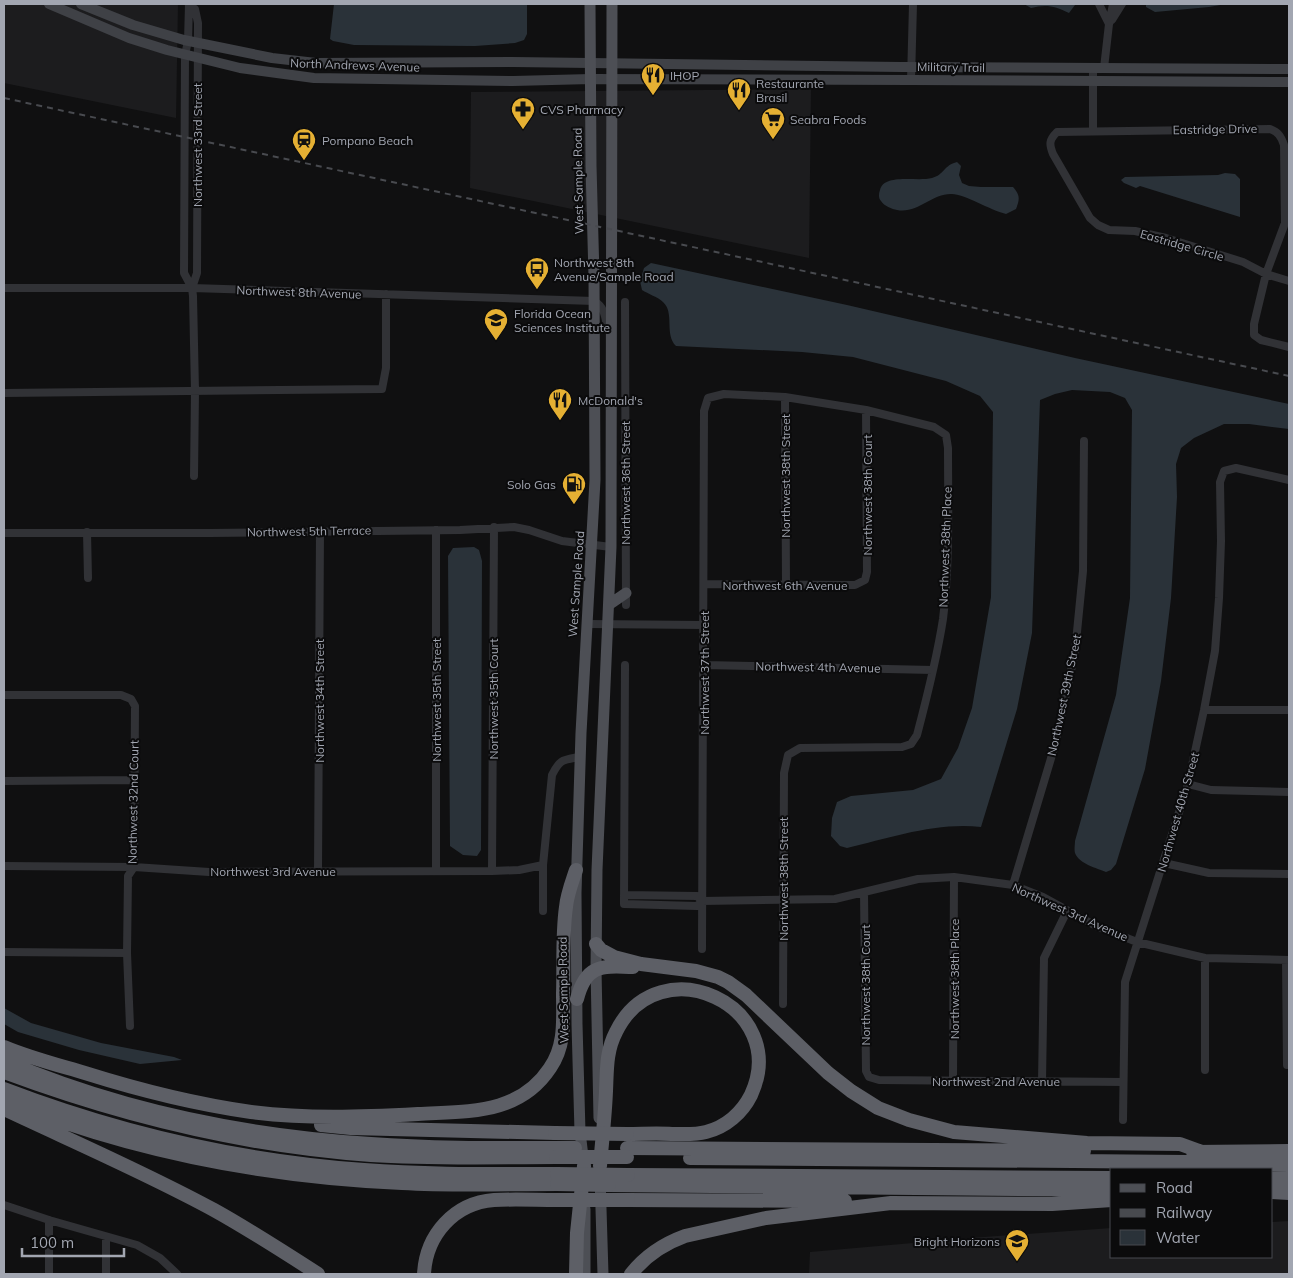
<svg xmlns="http://www.w3.org/2000/svg" width="1293" height="1278" viewBox="0 0 1293 1278" font-family="Mulish,sans-serif">
<style>
.built{fill:#1c1c1e}
.water{fill:#2a3239}
.lines{fill:none;stroke-linecap:round;stroke-linejoin:round}
.street{stroke:#313236;stroke-width:8}
.secondary{stroke:#3f4146;stroke-width:10}
.primary{stroke:#4d4f55;stroke-width:11}
.highway{stroke:#5d5f66;stroke-width:14}
.rail{stroke:#484a4f;stroke-width:2;stroke-dasharray:6 5;stroke-linecap:butt}
.highway-bridge{stroke:#5d5f66;stroke-width:14}
.labels{text-anchor:middle;dominant-baseline:central;stroke-width:4;stroke-linejoin:round;paint-order:stroke}
.street-label{font-size:12px;fill:#a2a6b1;stroke:#0b0b0c}
.poi-label{font-size:12px;fill:#a2a6b1;stroke:#0b0b0c;text-anchor:start}
</style>
<rect width="100%" height="100%" fill="#101011"/>
<path class="built" d="M 4,4 L 178,4 L 176,118 L 4,83 Z
M 811,89 L 809,258 L 470,188 L 471,92 Z
M 1289,1221 L 1289,1274 L 809,1274 L 810,1252 L 970,1238 L 1112,1228 L 1112,1257 L 1272,1257 L 1272,1222 Z"/>
<path class="water" d="M 334,4 L 527,4 L 527,34 L 524,40 L 515,43 L 475,46 L 354,45 L 333,41 L 330,39 Z
M 1024,4 L 1075,4 L 1075,5 L 1069,13 C 1055,6 1046,4 1031,8 Z
M 1146,4 L 1226,4 L 1209,7 L 1155,12 L 1146,7 Z
M 957,162 L 961,166 L 959,175 L 962,183 L 969,186 L 981,187 L 1013,187 C 1020,195 1020,199 1016,209 L 1006,214 C 990,210 964,194 952,194 C 932,193 918,214 897,210 C 892,209 884,206 881,201 C 878,198 879,193 880,190 C 884,173 918,182 932,178 C 944,175 944,165 957,162 Z
M 1225,173 L 1235,174 L 1240,179 L 1240,217 L 1140,186 L 1136,188 L 1124,183 L 1121,180 L 1125,177 L 1218,175 Z
M 651,263 L 847,305 L 1075,358 L 1289,404 L 1289,429 L 1249,424 L 1224,424 L 1194,438 L 1181,448 L 1176,464 L 1177,497 L 1171,598 L 1161,681 L 1145,769 L 1116,864 L 1111,870 L 1106,872 C 1097,868 1079,864 1075,853 C 1074,850 1075,844 1075,841 L 1116,695 L 1130,598 L 1132,410 L 1125,398 L 1110,392 L 1072,390 L 1055,394 L 1040,400 L 1032,633 L 1017,709 L 981,827 C 936,822 890,838 847,848 L 840,846 L 831,836 L 832,818 L 837,802 L 851,796 L 913,790 L 941,779 L 958,748 L 972,708 L 991,597 L 993,412 L 980,396 L 946,381 L 853,357 L 802,352 L 676,346 C 664,334 675,313 663,302 C 658,297 648,294 642,290 L 640,281 L 644,268 Z
M 474,547 L 479,550 L 482,561 L 481,850 L 477,856 L 463,855 L 450,846 L 448,556 L 453,548 Z
M 4,1008 L 31,1023 L 101,1043 L 174,1057 L 182,1060 L 140,1064 L 79,1050 L 18,1032 L 4,1024 Z"/>
<g class="lines">
<path class="street" d="M 189,4 L 188,41 L 185,55 L 184,273 L 192,288 L 193,296 L 195,391 L 194,476
M 1099,4 L 1109,24
M 189,5 L 195,9 L 198,23 L 197,273 L 192,288
M 1112,20 L 1122,4
M 1104,68 L 1109,24 L 1113,4
M 911,80 L 913,4
M 1093,131 L 1093,68
M 1289,281 L 1266,274 L 1243,262 L 1166,238 L 1135,231 L 1109,230 L 1098,225 L 1090,218 L 1053,154 C 1049,144 1049,140 1057,132 L 1270,129 C 1278,132 1281,136 1284,145 L 1285,223 L 1266,274 L 1254,324 L 1254,335 L 1261,340 L 1289,347
M 4,288 L 192,288 L 594,301 C 604,307 605,315 607,326
M 625,302 L 626,605
M 4,393 L 382,389 L 386,368 L 386,294
M 785,397 L 786,584
M 87,532 L 88,578
M 4,533 L 210,533 L 460,530 L 514,527 L 529,530 L 562,541 L 611,547
M 704,584 L 855,585 L 865,580 L 867,572 L 866,410
M 587,624 L 704,625
M 625,665 L 624,904 L 697,906 L 702,901 L 835,899 L 918,879 L 954,877 L 1013,885 L 1043,897 L 1096,926 L 1137,942 L 1205,958 L 1289,960
M 704,665 L 933,670
M 4,695 L 121,695 L 131,699 L 135,706 L 134,867 L 128,876 L 127,953 L 130,1026
M 1204,710 L 1289,710
M 4,781 L 135,780
M 1188,784 L 1211,790 L 1289,792
M 1164,863 L 1209,873 L 1289,874
M 4,866 L 134,867 L 209,872 L 492,871 L 519,870 L 543,865
M 318,871 L 320,531
M 436,871 L 436,530
M 492,871 L 494,527
M 1013,885 L 1055,745 L 1075,652 L 1083,571 L 1084,441
M 864,892 L 866,1071 L 869,1077 L 879,1080 L 1123,1082
M 624,895 L 697,896 L 702,901
M 543,911 L 543,865 L 552,775 C 560,759 563,760 579,757
M 702,949 L 704,411 L 708,398 L 724,394 L 785,397 L 866,410 L 934,427 L 946,435 L 948,448 C 948,505 950,563 943,619 C 937,658 927,697 917,735 L 911,744 L 902,747 L 800,748 L 788,755 L 784,773 L 783,1004
M 4,952 L 127,953
M 1286,960 L 1287,1065
M 1205,1070 L 1205,958
M 953,1081 L 954,877
M 1042,1082 L 1044,958 L 1067,911
M 1123,1120 L 1125,982 L 1188,784 L 1204,710 L 1215,651 L 1219,598 L 1221,541 L 1220,482 L 1224,471 L 1236,468 L 1289,480
M 4,1205 L 49,1220 L 137,1245 L 160,1258 L 177,1274
M 49,1220 L 49,1274
M 106,1274 L 106,1237"/>
<path class="secondary" d="M 49,4 L 129,38 L 167,50 L 240,68 L 314,78 L 513,81 L 591,79 L 911,80 L 1289,82
M 81,4 L 133,25 L 184,40 L 272,58 L 316,63 L 513,62 L 901,67 L 1289,69"/>
<path class="primary" d="M 610,604 L 626,593
M 599,1118 L 596,969 L 597,870 L 611,547 L 612,4
M 584,1165 L 580,1132 L 577,1024 L 576,893 L 581,733 L 595,480 L 594,276 L 591,166 L 590,4
M 600,1176 L 603,1274
M 585,1209 L 585,1274"/>
<path class="highway" d="M 596,944 L 601,950 L 614,957 L 641,964 L 696,971 L 718,977 L 728,982 L 746,995 L 828,1073 L 851,1091 L 878,1108 L 909,1120 L 954,1132 L 1087,1143 L 1180,1144 L 1202,1152
M 577,999 C 586,964 602,966 633,967
M 4,1047 C 30,1058 58,1065 85,1073 C 139,1090 195,1104 251,1112 C 306,1119 362,1117 418,1114 C 468,1111 519,1115 550,1068 C 566,1045 563,1019 563,993 C 564,965 562,935 566,907 C 567,895 572,882 576,870
M 4,1061 C 119,1110 246,1136 371,1144 C 438,1149 507,1148 575,1148
M 4,1072 C 122,1116 244,1146 371,1155 C 432,1159 494,1157 556,1157
M 4,1089 C 119,1133 240,1161 364,1170 C 428,1175 493,1174 557,1174
M 4,1100 C 130,1151 266,1177 402,1183 C 453,1186 505,1184 557,1184
M 4,1109 C 74,1142 146,1173 214,1210 C 250,1230 284,1252 318,1274
M 321,1125 L 351,1128 L 555,1133
M 627,1148 L 1084,1151
M 1193,1152 L 1289,1151
M 690,1158 L 1187,1162 L 1244,1161
M 1235,1164 L 1289,1165
M 600,1166 C 602,1141 605,1116 606,1091 C 607,1070 606,1051 616,1032 C 659,944 792,1006 751,1095 C 742,1113 726,1127 706,1132 C 695,1135 684,1134 672,1134 C 657,1133 642,1134 627,1134
M 628,1175 L 1112,1178
M 1272,1179 L 1289,1179
M 609,1185 L 1112,1190
M 1272,1192 L 1289,1193
M 628,1200 L 845,1201
M 424,1274 C 426,1235 454,1203 494,1200 C 515,1199 536,1200 556,1200
M 576,1274 L 577,1233 L 584,1166
M 631,1274 C 646,1255 663,1244 685,1236 L 766,1218 L 891,1203 L 1052,1204 L 1112,1200"/>
<path class="rail" d="M 4,98 L 1289,376"/>
<path class="highway-bridge" d="M 555,1133 L 627,1134
M 556,1157 L 627,1157
M 557,1174 L 628,1175
M 557,1184 L 609,1185
M 556,1200 L 628,1200"/>
</g>
<defs>
<g id="restaurant-pin" transform="scale(1.25)"><path d="M0 17L-7.5 6A9.5 9.5 0 1 1 7.5 6Z" fill="#e5b033" stroke="#0b0b0c"/><path d="M-5-6h1v4h1v-4h1v4h1v-4h1v5L-1.5 .5V6h-2V.5L-5-1ZM5-6V6H3V1.5H1.5Q1.5-4 5-6Z" fill="#111"/></g>
<g id="pharmacy-pin" transform="scale(1.25)"><path d="M0 17L-7.5 6A9.5 9.5 0 1 1 7.5 6Z" fill="#e5b033" stroke="#0b0b0c"/><path d="M-2-6h4v4h4v4h-4v4h-4v-4h-4v-4h4Z" fill="#111"/></g>
<g id="supermarket-pin" transform="scale(1.25)"><path d="M0 17L-7.5 6A9.5 9.5 0 1 1 7.5 6Z" fill="#e5b033" stroke="#0b0b0c"/><path d="M-6-5.5h2.5l.6 2H6L4.5 2H-2.5L-4.4-4H-6ZM-1.5 3.2a1.3 1.3 0 1 0 .1 0ZM3 3.2a1.3 1.3 0 1 0 .1 0Z" fill="#111"/></g>
<g id="station-pin" transform="scale(1.25)"><path d="M0 17L-7.5 6A9.5 9.5 0 1 1 7.5 6Z" fill="#e5b033" stroke="#0b0b0c"/><path d="M-3-6H3Q5-6 5-4V2Q5 4 3 4L4.5 6H3L1.5 4h-3L-3 6H-4.5L-3 4Q-5 4-5 2V-4Q-5-6-3-6ZM-3.5-4v3h7v-3ZM-3.5 1v1.5H-2V1ZM2 1v1.5H3.5V1Z" fill="#111"/></g>
<g id="bus-pin" transform="scale(1.25)"><path d="M0 17L-7.5 6A9.5 9.5 0 1 1 7.5 6Z" fill="#e5b033" stroke="#0b0b0c"/><path d="M-5-6H5V4H4V6H2V4H-2V6H-4V4H-5ZM-3.5-4V0h7V-4ZM-3.5 1.2v1.5H-2V1.2ZM2 1.2v1.5H3.5V1.2Z" fill="#111"/></g>
<g id="school-pin" transform="scale(1.25)"><path d="M0 17L-7.5 6A9.5 9.5 0 1 1 7.5 6Z" fill="#e5b033" stroke="#0b0b0c"/><path d="M0-5L7-2L0 1L-7-2ZM-4 1L0 2.5L4 1V4Q0 6-4 4Z" fill="#111"/></g>
<g id="fuel-pin" transform="scale(1.25)"><path d="M0 17L-7.5 6A9.5 9.5 0 1 1 7.5 6Z" fill="#e5b033" stroke="#0b0b0c"/><path d="M-5.5-6h7V0h2V4h1.3V-2.5L3-4.5l.8-.8L6-3V5H2.5V1h-1V6h-7ZM-4.2-4.7v3.2H.2V-4.7Z" fill="#111"/></g>
</defs>
<g fill-rule="evenodd">
<use href="#restaurant-pin" x="653" y="75"/>
<use href="#restaurant-pin" x="739" y="90"/>
<use href="#pharmacy-pin" x="523" y="109"/>
<use href="#supermarket-pin" x="773" y="119"/>
<use href="#station-pin" x="304" y="140"/>
<use href="#bus-pin" x="537" y="269"/>
<use href="#school-pin" x="496" y="320"/>
<use href="#restaurant-pin" x="560" y="400"/>
<use href="#fuel-pin" x="574" y="484"/>
<use href="#school-pin" x="1017" y="1241"/>
</g>
<g class="labels">
<g class="street-label">
<text transform="translate(355 65) rotate(2)">North Andrews Avenue</text>
<text transform="translate(951 67) rotate(1)">Military Trail</text>
<text transform="translate(1215 129) rotate(-1)">Eastridge Drive</text>
<text transform="translate(197 145) rotate(-90)">Northwest 33rd Street</text>
<text transform="translate(578 181) rotate(-91)">West Sample Road</text>
<text transform="translate(1182 245) rotate(16)">Eastridge Circle</text>
<text transform="translate(299 292) rotate(2)">Northwest 8th Avenue</text>
<text transform="translate(785 476) rotate(-90)">Northwest 38th Street</text>
<text transform="translate(625 483) rotate(-90)">Northwest 36th Street</text>
<text transform="translate(867 495) rotate(-90)">Northwest 38th Court</text>
<text transform="translate(309 531) rotate(-1)">Northwest 5th Terrace</text>
<text transform="translate(945 547) rotate(-88)">Northwest 38th Place</text>
<text transform="translate(576 584) rotate(-86)">West Sample Road</text>
<text x="785" y="585">Northwest 6th Avenue</text>
<text transform="translate(818 667) rotate(1)">Northwest 4th Avenue</text>
<text transform="translate(704 673) rotate(-90)">Northwest 37th Street</text>
<text transform="translate(1064 695) rotate(-78)">Northwest 39th Street</text>
<text transform="translate(493 699) rotate(-90)">Northwest 35th Court</text>
<text transform="translate(436 700) rotate(-90)">Northwest 35th Street</text>
<text transform="translate(319 701) rotate(-90)">Northwest 34th Street</text>
<text transform="translate(133 802) rotate(-89)">Northwest 32nd Court</text>
<text transform="translate(1178 812) rotate(-74)">Northwest 40th Street</text>
<text x="273" y="871">Northwest 3rd Avenue</text>
<text transform="translate(783 879) rotate(-90)">Northwest 38th Street</text>
<text transform="translate(1070 912) rotate(24)">Northwest 3rd Avenue</text>
<text transform="translate(954 979) rotate(-90)">Northwest 38th Place</text>
<text transform="translate(865 985) rotate(-90)">Northwest 38th Court</text>
<text transform="translate(563 990) rotate(-91)">West Sample Road</text>
<text x="996" y="1081">Northwest 2nd Avenue</text>
</g>
<g class="poi-label">
<text x="670" y="75">IHOP</text>
<text x="756" y="83">Restaurante<tspan x="756" dy="14">Brasil</tspan></text>
<text x="540" y="109">CVS Pharmacy</text>
<text x="790" y="119">Seabra Foods</text>
<text x="322" y="140">Pompano Beach</text>
<text x="554" y="262">Northwest 8th<tspan x="554" dy="14">Avenue/Sample Road</tspan></text>
<text x="514" y="313">Florida Ocean<tspan x="514" dy="14">Sciences Institute</tspan></text>
<text x="578" y="400">McDonald's</text>
<text x="556" y="484" text-anchor="end">Solo Gas</text>
<text x="1000" y="1241" text-anchor="end">Bright Horizons</text>
</g>
</g>
<rect width="1293" height="1278" fill="none" stroke="#a2a6b1" stroke-width="10"/>
<rect x="1110" y="1168" width="162" height="90" fill="#0b0b0c" stroke="#47494e"/>
<rect x="1120" y="1184" width="25" height="8" fill="#4d4f55" stroke="#47494e"/>
<text x="1156" y="1193" font-size="15" fill="#a2a6b1">Road</text>
<rect x="1120" y="1209" width="25" height="8" fill="#484a4f" stroke="#47494e"/>
<text x="1156" y="1218" font-size="15" fill="#a2a6b1">Railway</text>
<rect x="1120" y="1230" width="25" height="15" fill="#2a3239" stroke="#47494e"/>
<text x="1156" y="1243" font-size="15" fill="#a2a6b1">Water</text>
<path d="M22 1248v8h102v-8" fill="none" stroke="#a2a6b1" stroke-width="2.5"/>
<text x="30" y="1248" font-size="15" fill="#a2a6b1" stroke="#0b0b0c" stroke-width="4" paint-order="stroke">100 m</text>
</svg>
